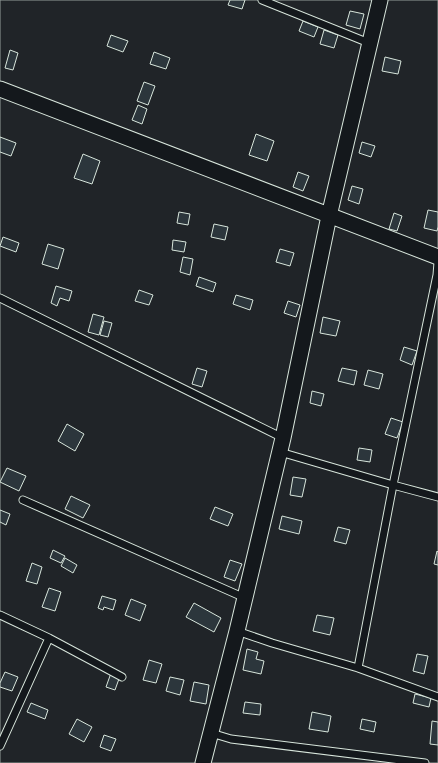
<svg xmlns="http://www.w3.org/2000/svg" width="438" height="763" viewBox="0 0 438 763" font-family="Ubuntu,sans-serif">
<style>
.green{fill:#202428;stroke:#939e99}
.building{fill:#2c363c;stroke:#d8e6dc}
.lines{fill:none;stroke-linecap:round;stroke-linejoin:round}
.lane-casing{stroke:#d8e6dc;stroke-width:9}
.street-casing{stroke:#d8e6dc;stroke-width:17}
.lane{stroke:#14181c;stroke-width:7}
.street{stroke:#14181c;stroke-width:15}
</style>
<rect width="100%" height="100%" fill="#14181c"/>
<path class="green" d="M 0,0 L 438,0 L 438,763 L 0,763 Z"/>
<path class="building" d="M 230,0 L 245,0 L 242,9 L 228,5 Z
M 350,11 L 364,14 L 360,29 L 346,25 Z
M 303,21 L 318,27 L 314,37 L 299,31 Z
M 324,30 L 338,35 L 334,48 L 320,44 Z
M 111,35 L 128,41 L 123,52 L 107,46 Z
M 10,50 L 18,53 L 13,70 L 5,68 Z
M 154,52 L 170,58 L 166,69 L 150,64 Z
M 385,57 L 401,61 L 398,74 L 382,71 Z
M 144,82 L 155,86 L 148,105 L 137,101 Z
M 138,105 L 147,109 L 142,124 L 132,120 Z
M 256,134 L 274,141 L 267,161 L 249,155 Z
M 0,137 L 16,143 L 11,156 L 0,152 Z
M 362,142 L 375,146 L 371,157 L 359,153 Z
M 83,154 L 100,161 L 92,184 L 74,178 Z
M 298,172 L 309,176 L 303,191 L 293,187 Z
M 352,186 L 363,189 L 359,204 L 348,200 Z
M 428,210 L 438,212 L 438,227 L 437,231 L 424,228 Z
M 179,212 L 190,214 L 188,225 L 177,223 Z
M 394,213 L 402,216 L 397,231 L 389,229 Z
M 214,224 L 228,227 L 225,240 L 211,237 Z
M 3,237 L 19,243 L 16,252 L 0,246 Z
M 173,240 L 186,242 L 184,252 L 172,250 Z
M 48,244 L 64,249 L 58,269 L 42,264 Z
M 280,249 L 294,253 L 290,266 L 276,262 Z
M 183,257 L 193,259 L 190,275 L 180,272 Z
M 199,277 L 216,283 L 213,292 L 196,286 Z
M 56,286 L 72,291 L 69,301 L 60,298 L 57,306 L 51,303 Z
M 139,290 L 153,295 L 149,305 L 135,301 Z
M 236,295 L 253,300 L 250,310 L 233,304 Z
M 288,301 L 300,305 L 296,317 L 284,313 Z
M 93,314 L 104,317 L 99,335 L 88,332 Z
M 323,317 L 340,321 L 336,336 L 320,333 Z
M 104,321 L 112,323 L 108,337 L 100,335 Z
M 404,347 L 417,351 L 412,365 L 400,360 Z
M 197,368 L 207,371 L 202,387 L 192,384 Z
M 342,368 L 357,371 L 354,385 L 338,381 Z
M 368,370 L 383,374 L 379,389 L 364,385 Z
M 312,391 L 324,394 L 321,406 L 310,403 Z
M 391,418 L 403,422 L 397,438 L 385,434 Z
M 67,424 L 84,434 L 75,451 L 58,441 Z
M 359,448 L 372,450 L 370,462 L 357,460 Z
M 7,468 L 26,476 L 19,491 L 0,482 Z
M 293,477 L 306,479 L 302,497 L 290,495 Z
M 71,496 L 90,505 L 83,518 L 65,509 Z
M 215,507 L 233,514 L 228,526 L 210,519 Z
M 0,510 L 10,514 L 6,525 L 0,522 Z
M 282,516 L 302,521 L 299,534 L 279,529 Z
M 338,527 L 350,530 L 346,544 L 334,541 Z
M 53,550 L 65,556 L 61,563 L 50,558 Z
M 437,551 L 438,552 L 438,565 L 434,564 Z
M 65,558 L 77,565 L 73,573 L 61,566 Z
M 230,560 L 242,564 L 235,581 L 224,577 Z
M 32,563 L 42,567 L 37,584 L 26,581 Z
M 49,588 L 61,592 L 55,611 L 42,607 Z
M 102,596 L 116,600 L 113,610 L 104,607 L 103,610 L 98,608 Z
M 131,599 L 146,605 L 140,621 L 125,615 Z
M 194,603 L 221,618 L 214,632 L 186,617 Z
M 317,615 L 334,618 L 330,635 L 313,631 Z
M 247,649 L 258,652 L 256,659 L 264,661 L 261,674 L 243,670 Z
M 417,654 L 428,656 L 424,674 L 413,671 Z
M 149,660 L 162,664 L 156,683 L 143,680 Z
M 5,672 L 18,677 L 12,691 L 0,687 L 0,683 Z
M 111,673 L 120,676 L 115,690 L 106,687 Z
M 170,677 L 184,680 L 180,695 L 166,691 Z
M 194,682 L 209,685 L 206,704 L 190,701 Z
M 415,694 L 431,698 L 429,707 L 413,703 Z
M 245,702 L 261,704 L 260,715 L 243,713 Z
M 31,703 L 48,710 L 45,719 L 27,712 Z
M 312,712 L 331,716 L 328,732 L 309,729 Z
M 77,719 L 92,727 L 84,742 L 69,734 Z
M 362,719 L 376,722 L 374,732 L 360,729 Z
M 432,721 L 438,722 L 438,745 L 430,744 Z
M 104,735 L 116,739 L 111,751 L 100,747 Z"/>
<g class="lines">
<g class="lane-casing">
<path id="lane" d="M 262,0 L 369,43
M 0,298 L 283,438
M 280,452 L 393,485 L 438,497
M 23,500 L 245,598
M 0,615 L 49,638 L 122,677
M 237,631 L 272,643 L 358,668 L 438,697
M 358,668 L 393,485 L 437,275 L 438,262
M 211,733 L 231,739 L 425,763
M 0,746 L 49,638"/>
</g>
<g class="street-casing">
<path id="street" d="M 0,89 L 438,257
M 203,763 L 237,631 L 283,438 L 329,216 L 380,0"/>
</g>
<use href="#lane" class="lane"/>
<use href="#street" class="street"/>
</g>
</svg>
